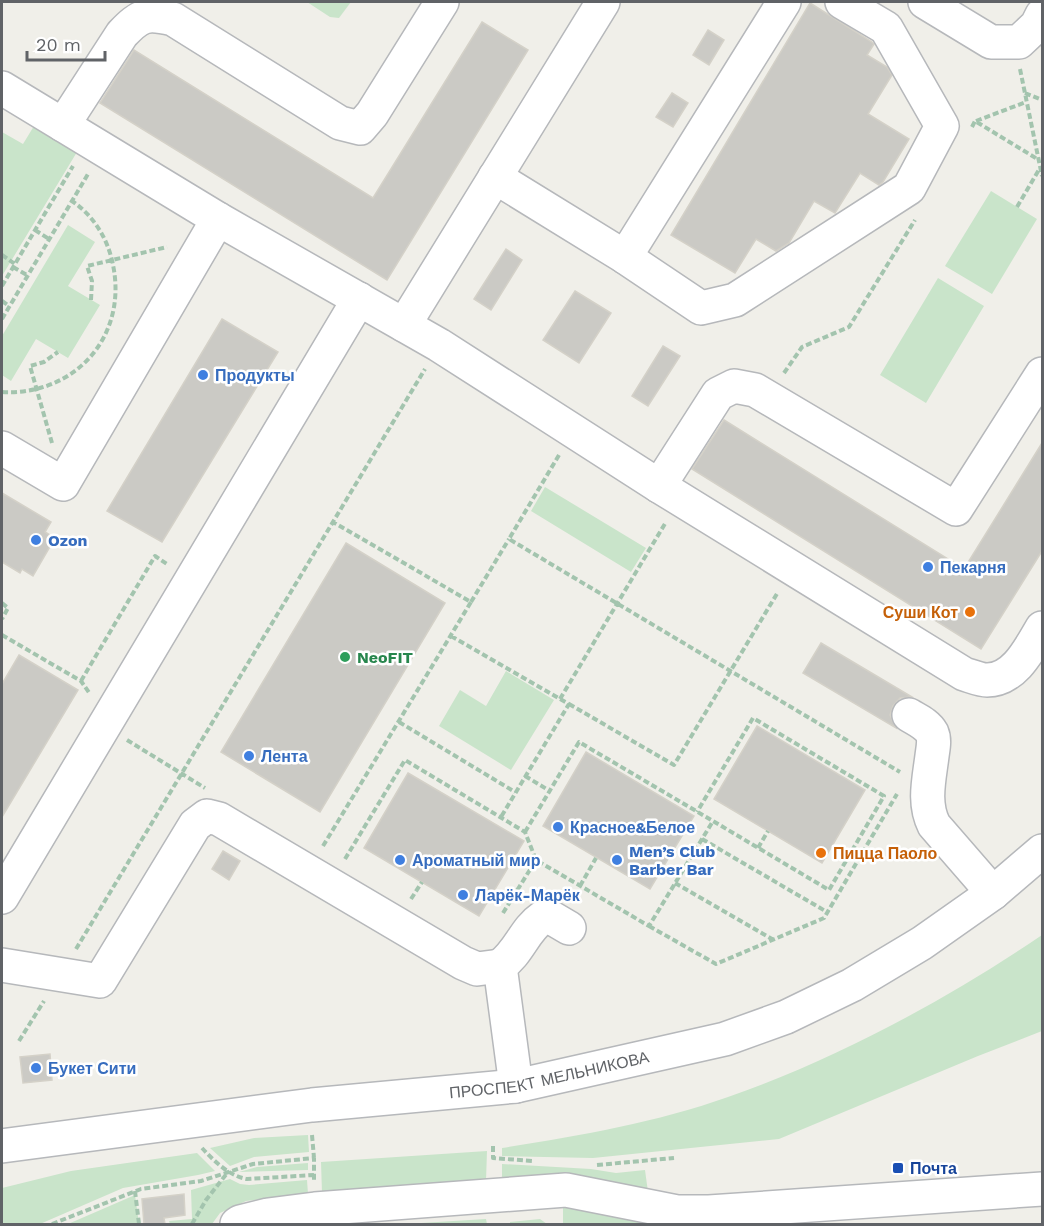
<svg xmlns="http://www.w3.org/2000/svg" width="1044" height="1226" viewBox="0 0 1044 1226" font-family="'Work Sans',sans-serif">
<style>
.green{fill:#c9e4ca}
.building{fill:#cbcac5;stroke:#d4d1c8;stroke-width:1.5}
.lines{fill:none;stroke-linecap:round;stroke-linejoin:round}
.minor-casing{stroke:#b6b8bb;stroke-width:36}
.path{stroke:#a3c4ae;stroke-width:4;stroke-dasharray:6 3;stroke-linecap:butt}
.minor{stroke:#fff;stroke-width:33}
.shop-dot{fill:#3f7fe0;stroke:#fff;stroke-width:2}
.food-dot{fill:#e8710a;stroke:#fff;stroke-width:2}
.leisure-dot{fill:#2e9e5b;stroke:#fff;stroke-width:2}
.transit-dot{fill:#1a4fb4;stroke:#fff;stroke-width:2}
.labels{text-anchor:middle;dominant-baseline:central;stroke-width:5;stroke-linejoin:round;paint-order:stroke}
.shop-label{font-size:16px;font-weight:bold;fill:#366cbe;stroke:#fff;text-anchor:start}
.food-label{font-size:16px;font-weight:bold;fill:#c56008;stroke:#fff;text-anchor:end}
.leisure-label{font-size:16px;font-weight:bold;fill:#27864d;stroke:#fff;text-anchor:start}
.street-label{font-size:16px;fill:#606367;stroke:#fff}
.transit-label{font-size:16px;font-weight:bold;fill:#164399;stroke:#fff;text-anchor:start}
</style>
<rect width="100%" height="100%" fill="#f0efe9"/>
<path class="green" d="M 307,2 L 351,2 L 339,18 L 330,17 Z
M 34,126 L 77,152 L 2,276 L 2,132 L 23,144 Z
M 991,191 L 1037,219 L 992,294 L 945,266 Z
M 68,225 L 95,242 L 68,286 L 100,305 L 68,358 L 36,339 L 11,381 L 2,375 L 2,336 Z
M 938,278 L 984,306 L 926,403 L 880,375 Z
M 545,487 L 646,548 L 631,572 L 531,511 Z
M 506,671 L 554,700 L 511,770 L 439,726 L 460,690 L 486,706 Z
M 1042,935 L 1042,1031 L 978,1056 L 779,1139 L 593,1158 L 502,1156 L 502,1148 C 578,1136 655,1123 728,1097 C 839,1058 944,1001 1042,935 Z
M 308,1135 L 309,1152 L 254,1157 L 230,1166 L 210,1148 L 254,1138 Z
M 487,1151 L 486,1181 L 322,1193 L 321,1162 Z
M 197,1153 L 215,1171 L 198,1175 L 123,1188 L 40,1224 L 2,1224 L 2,1188 L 71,1171 Z
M 308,1163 L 308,1170 L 239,1172 L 257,1167 Z
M 502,1164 L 591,1169 L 616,1173 L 645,1170 L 648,1192 L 502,1182 Z
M 230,1179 L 240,1184 L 249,1185 L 307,1180 L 308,1194 L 246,1201 L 220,1213 L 212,1224 L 170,1224 L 169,1221 L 192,1219 L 191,1190 Z
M 135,1195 L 139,1224 L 68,1224 Z
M 563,1203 L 641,1220 L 641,1224 L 563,1224 Z
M 486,1219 L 487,1224 L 405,1224 Z
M 540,1219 L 547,1224 L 510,1224 L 510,1222 Z"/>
<path class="building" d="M 810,3 L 872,42 L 874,44 L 867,55 L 887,67 L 892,75 L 868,114 L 909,139 L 883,182 L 879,185 L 860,173 L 835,213 L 814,201 L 789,243 L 776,251 L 756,239 L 735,273 L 671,235 Z
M 482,22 L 528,50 L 387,280 L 100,103 L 134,50 L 373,198 Z
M 708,30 L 724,40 L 709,65 L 693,55 Z
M 672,93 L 688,103 L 673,127 L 656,117 Z
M 506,249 L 522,260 L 491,310 L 474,299 Z
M 575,291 L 611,313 L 579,363 L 543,340 Z
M 222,319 L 278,352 L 162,542 L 107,511 Z
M 663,346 L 680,356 L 648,406 L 632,396 Z
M 724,420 L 964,569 L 1042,443 L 1042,551 L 981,649 L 692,469 Z
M 2,493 L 51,522 L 45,532 L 55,538 L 33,576 L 22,569 L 20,573 L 2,562 Z
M 346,543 L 445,603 L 320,812 L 221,752 Z
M 821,643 L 912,697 L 900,698 L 893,706 L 890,715 L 896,728 L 803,673 Z
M 19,655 L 78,690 L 2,817 L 2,684 Z
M 757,726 L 865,790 L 822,863 L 714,799 Z
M 586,752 L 694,816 L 650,889 L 543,826 Z
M 408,773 L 524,841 L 479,916 L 364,848 Z
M 223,851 L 240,861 L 229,880 L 212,869 Z
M 50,1054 L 52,1080 L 23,1083 L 20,1057 Z
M 184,1194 L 185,1215 L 164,1218 L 165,1224 L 144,1224 L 142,1199 Z"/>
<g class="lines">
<g class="minor-casing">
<g id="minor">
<path d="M 925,2 L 991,42 L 1019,42 L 1037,25 L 1042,15"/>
<path d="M 2,88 L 218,219 L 439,345 L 659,486 L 964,674 C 971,676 980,680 987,680 C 1015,680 1030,648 1042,628"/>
<path d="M 63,125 L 122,34 C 141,14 147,13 173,19 L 340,123 L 360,128 L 372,114 L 442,2"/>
<path d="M 495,177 L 625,257 L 701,308 L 735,300 L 909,188 L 942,126 L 886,28 L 842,2"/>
<path d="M 625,257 L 784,2"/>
<path d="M 404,325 L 603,2"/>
<path d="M 2,448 L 63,484 L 218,219"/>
<path d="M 659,486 L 718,394 L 734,386 L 755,390 L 956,509 L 1042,374"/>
<path d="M 909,715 C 917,720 927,724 932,733 C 935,740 933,748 932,756 C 929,780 923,803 934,825 L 993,893"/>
<path d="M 2,897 L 359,299"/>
<path d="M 2,965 L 100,981 L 195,825 L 207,816 L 219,819 L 463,963 L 477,969 L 500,966"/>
<path d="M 516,1086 L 500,966 C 519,953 524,930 543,917 L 552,918 L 569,928"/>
<path id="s1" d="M 2,1146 L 312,1105 L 516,1086 L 725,1039 L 786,1017 L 852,985 L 922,943 L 993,893 L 1042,851"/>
<path d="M 237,1224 L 240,1222 L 268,1215 L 315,1209 L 566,1190 L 677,1212 L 709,1212 L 1042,1189"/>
</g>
</g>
<path class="path" d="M 1020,69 L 1042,176
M 1025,93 L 1042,100
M 976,121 L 1026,102
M 972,127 L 975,121 L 1039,160
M 1017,207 L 1040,168
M 35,230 L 49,239
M 2,255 L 15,264
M 13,267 L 27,275
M 2,286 L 73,166
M 91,300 L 92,281 L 87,266 L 167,247
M 2,301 L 9,306
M 2,319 L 88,174
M 784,373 L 802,347 L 849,327 L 915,220
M 2,392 C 74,396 128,337 113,265 C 108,239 94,216 72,201
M 52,443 L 30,366 L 44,362 L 58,352
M 559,455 L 509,539 L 900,772
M 471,602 L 509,539
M 2,603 L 8,608 L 2,619
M 2,635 L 81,681 L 90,694
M 451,636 L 569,704 L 501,817
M 81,681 L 155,556 L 167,564
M 560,699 L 666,522
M 569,704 L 674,765 L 778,592
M 399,722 L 515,792
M 127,740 L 205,788
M 525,776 L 550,791
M 525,832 L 579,742 L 713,821
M 702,839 L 827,912
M 323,846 L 471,602 L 333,522
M 758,848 L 768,831
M 345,859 L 405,760 L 525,832 L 536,860 L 649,926 L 713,821 L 829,890 L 884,796 L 753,718 L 697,812
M 675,883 L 772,939
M 580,886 L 596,858
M 411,899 L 422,882
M 503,913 L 536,860
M 649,926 L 716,964 L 824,918 L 897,794
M 76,949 L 425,369
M 19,1041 L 44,1001
M 312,1135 L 314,1158
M 493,1146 L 493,1158 L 533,1161
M 202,1148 C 214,1161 229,1176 247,1179 L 314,1175
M 597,1165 L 674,1158
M 135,1191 L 139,1224
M 52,1224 L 141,1189 L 201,1181 L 253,1164 L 314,1158 L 314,1182
M 192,1224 L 206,1200 L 228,1172"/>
<use href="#minor" class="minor"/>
</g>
<g class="shop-dot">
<circle cx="203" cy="375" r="6"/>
<circle cx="36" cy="540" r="6"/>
<circle cx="928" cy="567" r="6"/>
<circle cx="249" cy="756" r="6"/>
<circle cx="558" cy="827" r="6"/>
<circle cx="400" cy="860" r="6"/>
<circle cx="617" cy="860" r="6"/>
<circle cx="463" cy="895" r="6"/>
<circle cx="36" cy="1068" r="6"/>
</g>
<g class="food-dot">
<circle cx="970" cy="612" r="6"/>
<circle cx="821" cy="853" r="6"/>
</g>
<circle class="leisure-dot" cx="345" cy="657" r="6"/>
<rect class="transit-dot" x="892" y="1162" width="12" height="12" rx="3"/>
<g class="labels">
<g class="shop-label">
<text x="215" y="375">Продукты</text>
<text x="48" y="540">Ozon</text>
<text x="940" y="567">Пекарня</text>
<text x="261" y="756">Лента</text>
<text x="570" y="827">Красное&amp;Белое</text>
<text x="629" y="851">Men’s Club<tspan x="629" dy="18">Barber Bar</tspan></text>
<text x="412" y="860">Ароматный мир</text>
<text x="475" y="895">Ларёк-Марёк</text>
<text x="48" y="1068">Букет Сити</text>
</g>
<g class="food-label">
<text x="958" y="612">Суши Кот</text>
<text x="833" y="853" text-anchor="start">Пицца Паоло</text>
</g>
<g class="leisure-label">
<text x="357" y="657">NeoFIT</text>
</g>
<g class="street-label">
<text stroke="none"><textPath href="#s1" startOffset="552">ПРОСПЕКТ МЕЛЬНИКОВА</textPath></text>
</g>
<g class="transit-label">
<text x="910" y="1168">Почта</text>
</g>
</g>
<rect width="1044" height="1226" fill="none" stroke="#606367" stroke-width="6"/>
<path d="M27 51v9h78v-9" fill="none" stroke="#606367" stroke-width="3"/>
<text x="36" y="51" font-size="18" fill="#606367" stroke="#ffffff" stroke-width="4.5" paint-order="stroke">20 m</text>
</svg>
